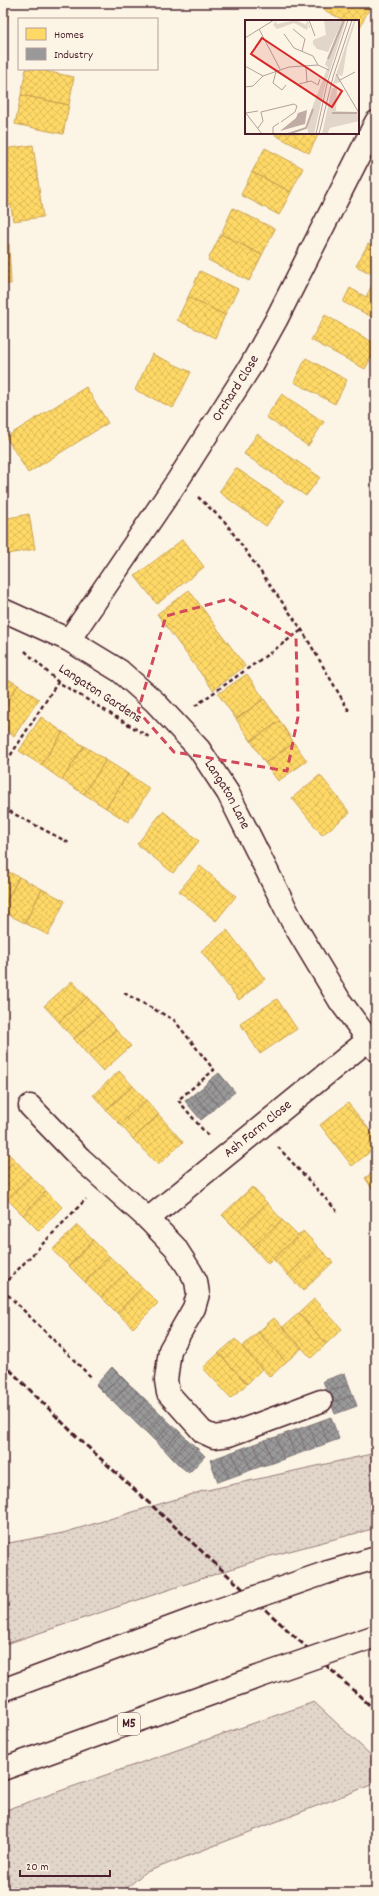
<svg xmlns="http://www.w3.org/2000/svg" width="379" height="1896" viewBox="0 0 379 1896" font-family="Dekko,sans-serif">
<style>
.grass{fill:url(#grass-dots);stroke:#967a7a}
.homes{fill:url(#homes-cross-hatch);stroke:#c9a154}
.industry{fill:url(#industry-cross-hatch);stroke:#817478}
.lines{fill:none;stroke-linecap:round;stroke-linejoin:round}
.minor-casing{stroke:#4a1f2b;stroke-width:25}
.highway-casing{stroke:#4a1f2b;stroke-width:25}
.path{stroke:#4a1f2b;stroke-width:2.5;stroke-dasharray:4 3;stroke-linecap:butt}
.minor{stroke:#fcf5e5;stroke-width:22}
.highway{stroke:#fcf5e5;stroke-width:22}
.rail{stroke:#4a1f2b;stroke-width:3;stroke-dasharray:6 3;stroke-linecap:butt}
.highway-bridge-casing{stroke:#4a1f2b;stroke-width:25;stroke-linecap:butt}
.highway-bridge{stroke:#fcf5e5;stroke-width:22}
.marked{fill:none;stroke:#d1495b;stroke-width:3;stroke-dasharray:8 5;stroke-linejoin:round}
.labels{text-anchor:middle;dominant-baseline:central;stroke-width:4;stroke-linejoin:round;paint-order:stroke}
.shield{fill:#fcf5e5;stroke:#7f5f63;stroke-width:1}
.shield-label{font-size:13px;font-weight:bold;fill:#4a1f2b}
.street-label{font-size:14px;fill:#4a1f2b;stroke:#fcf5e5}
.inset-river{fill:none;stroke:#c0aca5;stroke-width:2}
.inset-road{fill:none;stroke:#b59f9b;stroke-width:1}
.view{fill:#d62828;fill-opacity:0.15;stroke:#d62828;stroke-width:2}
.inset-edge{fill:none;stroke:#4a1f2b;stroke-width:2}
</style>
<defs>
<pattern id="grass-dots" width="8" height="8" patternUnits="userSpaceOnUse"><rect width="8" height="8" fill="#e2d5ca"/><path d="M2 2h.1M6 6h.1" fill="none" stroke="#c3b6ae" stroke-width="1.8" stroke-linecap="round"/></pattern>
<pattern id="homes-cross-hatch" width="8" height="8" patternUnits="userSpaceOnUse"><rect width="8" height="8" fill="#ffd966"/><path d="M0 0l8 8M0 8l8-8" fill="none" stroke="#dcba59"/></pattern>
<pattern id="industry-cross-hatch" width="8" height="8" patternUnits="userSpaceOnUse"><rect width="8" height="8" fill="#999"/><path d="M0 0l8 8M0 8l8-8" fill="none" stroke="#7f7c7d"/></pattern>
</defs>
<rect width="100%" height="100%" fill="#fcf5e5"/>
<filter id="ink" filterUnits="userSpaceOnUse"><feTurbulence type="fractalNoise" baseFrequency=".025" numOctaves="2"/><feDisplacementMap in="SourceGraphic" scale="8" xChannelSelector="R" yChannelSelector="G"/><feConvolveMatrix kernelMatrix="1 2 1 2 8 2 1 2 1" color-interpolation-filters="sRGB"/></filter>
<g filter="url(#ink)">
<path class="grass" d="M 376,1453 L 376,1528 L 267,1557 L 3,1645 L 3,1544 L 63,1533 L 203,1491 Z
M 314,1702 L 376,1760 L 376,1783 L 144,1873 L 121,1893 L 3,1893 L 3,1811 Z"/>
<path class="homes" d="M 328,3 L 367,3 L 371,5 L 359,29 L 358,21 L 345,21 L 324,10 Z
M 3,9 L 9,10 L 3,46 Z
M 26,69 L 35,69 L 74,77 L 69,105 L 21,95 Z
M 21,95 L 69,105 L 63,134 L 15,124 Z
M 276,133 L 319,133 L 309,153 L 275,135 Z
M 33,145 L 43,217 L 13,221 L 11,205 L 3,206 L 3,173 L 5,173 L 3,149 Z
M 265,148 L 303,168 L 291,192 L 252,172 Z
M 252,172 L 291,192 L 279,215 L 241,195 Z
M 233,208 L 275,229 L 262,255 L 221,234 Z
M 376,228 L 376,241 L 371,239 Z
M 221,234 L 262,255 L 249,281 L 208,260 Z
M 3,244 L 9,244 L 11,284 L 3,284 Z
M 368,244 L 376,248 L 376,276 L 356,266 Z
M 200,271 L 238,289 L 225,315 L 188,297 Z
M 376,277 L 376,319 L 343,302 L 350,288 L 366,297 Z
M 188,297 L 225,315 L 215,338 L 177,320 Z
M 325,315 L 376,344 L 376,349 L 365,369 L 311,340 Z
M 152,354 L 191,372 L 173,408 L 135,390 Z
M 306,358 L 347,380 L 335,404 L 294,382 Z
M 86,387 L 108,423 L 28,473 L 6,437 Z
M 282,394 L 324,422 L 308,446 L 266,417 Z
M 257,434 L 320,477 L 306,496 L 244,454 Z
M 236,468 L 284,501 L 266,526 L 219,492 Z
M 29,514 L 35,549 L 3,555 L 3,519 Z
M 183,539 L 204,567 L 157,604 L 135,576 Z
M 189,590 L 245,666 L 213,690 L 157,614 Z
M 247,674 L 264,699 L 236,719 L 218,694 Z
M 3,676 L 18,685 L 3,708 Z
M 18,685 L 39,699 L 14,736 L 3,728 L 3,708 Z
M 264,699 L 280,721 L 251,741 L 236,719 Z
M 41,717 L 63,732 L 41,765 L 19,751 Z
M 280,721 L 294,743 L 265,763 L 251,741 Z
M 63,732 L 84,746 L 62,780 L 41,765 Z
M 294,743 L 307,761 L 278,781 L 265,763 Z
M 84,746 L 106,760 L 84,794 L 62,780 Z
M 106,760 L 128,774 L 106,808 L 84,794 Z
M 128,774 L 150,789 L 128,822 L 106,808 Z
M 320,775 L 350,813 L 322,835 L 292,798 Z
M 163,811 L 199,841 L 173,873 L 137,844 Z
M 200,866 L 236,896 L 216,921 L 179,891 Z
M 3,869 L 19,877 L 3,908 Z
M 19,877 L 42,889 L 25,923 L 3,912 L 3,908 Z
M 42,889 L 65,901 L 48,935 L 25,923 Z
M 227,930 L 265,979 L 239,1000 L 201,951 Z
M 72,981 L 87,997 L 59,1022 L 44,1006 Z
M 87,997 L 102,1013 L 74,1039 L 59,1022 Z
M 277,999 L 297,1029 L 260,1054 L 240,1023 Z
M 102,1013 L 116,1030 L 88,1055 L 74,1039 Z
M 116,1030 L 131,1046 L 103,1071 L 88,1055 Z
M 119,1071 L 133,1086 L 106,1110 L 93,1095 Z
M 133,1086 L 146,1100 L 120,1124 L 106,1110 Z
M 146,1100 L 159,1115 L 133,1139 L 120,1124 Z
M 348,1103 L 376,1138 L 376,1147 L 352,1166 L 320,1125 Z
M 159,1115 L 183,1142 L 158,1165 L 133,1139 Z
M 3,1149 L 15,1160 L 3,1172 Z
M 15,1160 L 30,1176 L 7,1199 L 3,1196 L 3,1172 Z
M 376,1170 L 376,1194 L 365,1178 Z
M 30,1176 L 46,1191 L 23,1215 L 7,1199 Z
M 252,1187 L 267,1203 L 238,1231 L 222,1215 Z
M 46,1191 L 62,1207 L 39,1231 L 23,1215 Z
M 267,1203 L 282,1220 L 253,1247 L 238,1231 Z
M 282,1220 L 298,1236 L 268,1264 L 253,1247 Z
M 77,1225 L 93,1240 L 69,1266 L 52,1250 Z
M 303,1231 L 318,1247 L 288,1275 L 273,1259 Z
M 93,1240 L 109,1256 L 85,1282 L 69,1266 Z
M 318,1247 L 333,1262 L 303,1291 L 288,1275 Z
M 109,1256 L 126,1272 L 101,1297 L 85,1282 Z
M 126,1272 L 142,1287 L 117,1313 L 101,1297 Z
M 142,1287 L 158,1303 L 133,1328 L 117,1313 Z
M 314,1299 L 342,1329 L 326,1344 L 299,1313 Z
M 299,1313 L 326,1344 L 311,1358 L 283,1327 Z
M 274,1318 L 302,1348 L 286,1362 L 258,1332 Z
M 258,1332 L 286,1362 L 270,1377 L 242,1347 Z
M 235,1339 L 262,1369 L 247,1384 L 219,1353 Z
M 219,1353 L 247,1384 L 231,1398 L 203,1368 Z"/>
<path class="industry" d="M 219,1073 L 235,1092 L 226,1099 L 210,1080 Z
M 210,1080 L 226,1099 L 218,1105 L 203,1087 Z
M 203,1087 L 218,1105 L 210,1113 L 194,1094 Z
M 194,1094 L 210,1113 L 201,1120 L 185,1101 Z
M 112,1367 L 121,1376 L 104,1393 L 96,1385 Z
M 345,1373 L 349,1385 L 327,1392 L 323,1381 Z
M 121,1376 L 129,1384 L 113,1401 L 104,1393 Z
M 129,1384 L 138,1392 L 121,1409 L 113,1401 Z
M 349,1385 L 353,1395 L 331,1403 L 327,1392 Z
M 138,1392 L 146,1400 L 130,1417 L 121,1409 Z
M 353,1395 L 357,1406 L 335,1414 L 331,1403 Z
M 146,1400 L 155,1408 L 138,1425 L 130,1417 Z
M 155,1408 L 163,1416 L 147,1433 L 138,1425 Z
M 163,1416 L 171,1424 L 155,1441 L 147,1433 Z
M 331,1417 L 339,1439 L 328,1443 L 320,1421 Z
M 320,1421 L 328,1443 L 317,1447 L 309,1425 Z
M 171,1424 L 180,1432 L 164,1449 L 155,1441 Z
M 309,1425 L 317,1447 L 306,1451 L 298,1429 Z
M 298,1429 L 306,1451 L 295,1455 L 287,1433 Z
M 180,1432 L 188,1440 L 172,1458 L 164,1449 Z
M 287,1433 L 295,1455 L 284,1459 L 276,1437 Z
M 276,1437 L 284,1459 L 273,1463 L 265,1440 Z
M 188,1440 L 197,1448 L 180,1466 L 172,1458 Z
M 265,1440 L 273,1463 L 262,1466 L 254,1444 Z
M 254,1444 L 262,1466 L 251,1470 L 243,1448 Z
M 197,1448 L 205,1456 L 189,1473 L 180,1466 Z
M 243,1448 L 251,1470 L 240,1474 L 232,1452 Z
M 232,1452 L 240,1474 L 229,1478 L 221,1456 Z
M 221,1456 L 229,1478 L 218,1482 L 210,1460 Z"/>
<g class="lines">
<g class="minor-casing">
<g id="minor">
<path id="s1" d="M 3,610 L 69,640 L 120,671 L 155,702 L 199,749 L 228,793 L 292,921 L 340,1001 L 376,1050"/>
<path id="s2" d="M 69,640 L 178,480 L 250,367 L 276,320 L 376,122"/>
<path d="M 30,1106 L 80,1158 L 148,1219 L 175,1247 L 191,1272 L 196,1281 L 198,1294 L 194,1308 L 170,1350 L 166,1380 L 168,1393 L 203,1432 L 214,1437 L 229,1435 L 321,1401"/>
<path id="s3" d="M 148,1219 L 368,1040"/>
</g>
</g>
<g class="highway-casing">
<path id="highway" d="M 328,1572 L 376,1558
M 3,1690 L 207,1614
M 3,1769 L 255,1678"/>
</g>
<path class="path" d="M 198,497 L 225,522 L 302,630 L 349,711
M 25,651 L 58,682 L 149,737
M 195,706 L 302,630
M 3,767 L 58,682
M 3,808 L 71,844
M 3,971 L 8,973
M 124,993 L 174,1020 L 214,1070 L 178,1100 L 208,1136
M 278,1147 L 337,1211
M 3,1285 L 86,1199
M 3,1290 L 91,1377"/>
<use href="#minor" class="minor"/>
<use href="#highway" class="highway"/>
<path class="rail" d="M 3,1363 L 77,1437 L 376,1711"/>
<g class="highway-bridge-casing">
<path id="highway-bridge" d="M 207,1614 L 328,1572
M 255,1678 L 373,1637"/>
</g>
<use href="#highway-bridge" class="highway-bridge"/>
</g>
</g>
<path class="marked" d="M 229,599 L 296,638 L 298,717 L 287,771 L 174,752 L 138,711 L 166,616 Z"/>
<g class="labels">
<rect class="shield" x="118" y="1713" width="22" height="22" rx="3"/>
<g class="shield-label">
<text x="129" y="1724">M5</text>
</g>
<g class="street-label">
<text stroke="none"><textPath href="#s2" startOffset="302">Orchard Close</textPath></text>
<text transform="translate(100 694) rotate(33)">Langaton Gardens</text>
<text stroke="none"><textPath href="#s1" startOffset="297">Langaton Lane</textPath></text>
<text stroke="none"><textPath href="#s3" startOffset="142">Ash Farm Close</textPath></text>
</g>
</g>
<g transform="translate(245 20)">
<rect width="114" height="114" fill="#fcf5e5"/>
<path d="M 51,0 L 61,5 L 62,0 L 64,4 L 61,6 L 65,5 L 65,8 L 63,6 L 62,10 L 49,3 L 32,9 L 26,3 L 28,5 L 31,1 L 32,4 ZM 98,0 L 101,0 L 80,66 L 69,114 L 63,114 L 62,103 L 67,88 L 82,49 L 84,49 L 80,44 ZM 109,0 L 111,0 L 102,28 L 98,53 L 97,56 L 93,55 L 96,62 L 88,64 ZM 92,67 L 91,91 L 114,92 L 114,101 L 85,108 L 82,114 L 77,114 L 87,68 Z" fill="#e2d5ca"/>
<path d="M 79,0 L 98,0 L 83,32 L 72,29 L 68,24 L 68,20 L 81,15 Z" fill="#e2d5ca"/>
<path d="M 62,90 L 60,104 L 35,111 L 51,98 L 53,93 Z" fill="#c0aca5"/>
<path class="inset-river" d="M 83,39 L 99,0M 87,93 L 112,93M 43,114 L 61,108 L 68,89"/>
<path class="inset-road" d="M 64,0 L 70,16M 14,9 L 35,49M 48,9 L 60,19 L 57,31M 39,14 L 49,28 L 68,36 L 73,45M 0,18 L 29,0M 0,46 L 18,56 L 44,47 L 73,45 L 84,50M 61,48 L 62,62M 31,52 L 28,63 L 37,70 L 41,65M 91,54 L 114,93M 95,60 L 110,52M 54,64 L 66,61 L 73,65 L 75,59M 0,67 L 8,66 L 18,56M 0,92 L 17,114M 1,93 L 13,91M 13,108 L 18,101 L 16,92 L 49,84 L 52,86 L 50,92 L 36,102M 28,114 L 28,107 L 34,103M 71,114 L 82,64 L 103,0M 74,114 L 88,57 L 107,0"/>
<path class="view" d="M 17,18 L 97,71 L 87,87 L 6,34 Z"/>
<rect width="114" height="114" class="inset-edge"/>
</g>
<rect width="379" height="1896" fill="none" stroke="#fcf5e5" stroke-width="16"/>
<rect x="8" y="8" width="363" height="1880" fill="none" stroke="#4a1f2b" stroke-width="1.5" filter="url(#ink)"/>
<rect x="18" y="18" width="140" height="52" fill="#fcf5e5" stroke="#b59f9b"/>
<rect x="26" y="28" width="20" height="12" fill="#ffd966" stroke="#b59f9b"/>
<text x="54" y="38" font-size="12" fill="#4a1f2b">Homes</text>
<rect x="26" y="48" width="20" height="12" fill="#999999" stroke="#b59f9b"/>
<text x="54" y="58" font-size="12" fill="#4a1f2b">Industry</text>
<path d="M20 1870v6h90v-6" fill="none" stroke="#4a1f2b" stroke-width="2"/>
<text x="26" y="1870" font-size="12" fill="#4a1f2b" stroke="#fcf5e5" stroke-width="3" paint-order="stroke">20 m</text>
</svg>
